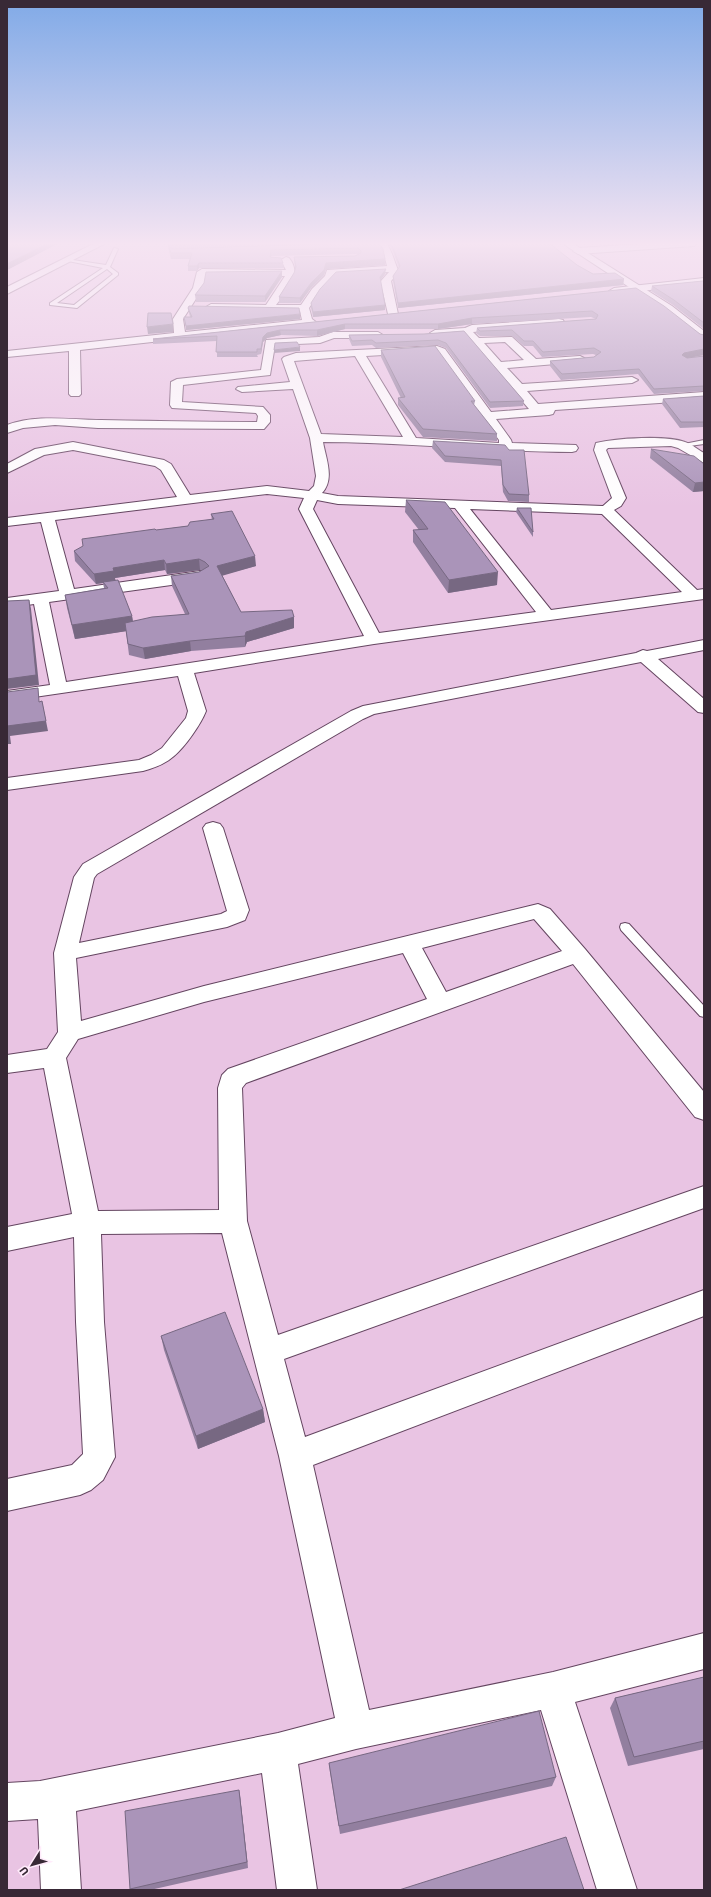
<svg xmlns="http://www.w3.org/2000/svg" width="711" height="1897" viewBox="0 0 711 1897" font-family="'IBM Plex Sans',sans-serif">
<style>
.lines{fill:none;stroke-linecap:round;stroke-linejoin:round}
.lane-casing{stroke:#644560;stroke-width:2}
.street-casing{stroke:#644560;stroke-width:2}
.secondary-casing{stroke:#644560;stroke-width:2}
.lane{fill:#fff;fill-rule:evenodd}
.street{fill:#fff;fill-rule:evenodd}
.secondary{fill:#fff;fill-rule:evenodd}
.wall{fill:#927f9f;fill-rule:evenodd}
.shaded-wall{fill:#776882}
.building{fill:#aa94b9;stroke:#776882}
</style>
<rect width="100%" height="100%" fill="#e9c4e3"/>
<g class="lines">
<g class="lane-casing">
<path id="lane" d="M 114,248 L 118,249 L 110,267 L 118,273 L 118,275 L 77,308 L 50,305 L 50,303 L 103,268 L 68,261 L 66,259 L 106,265 ZM 107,269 L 113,274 L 74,305 L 57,303 Z
M 704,440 L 704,444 L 682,447 L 679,445 Z
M 625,923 L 629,924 L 704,1006 L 704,1017 L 700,1016 L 621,930 L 620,927 L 621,924 Z"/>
</g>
<g class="street-casing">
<path id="street" d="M 95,243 L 106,243 L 7,294 L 7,287 Z
M 377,243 L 386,243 C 393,252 394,262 399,272 L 391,281 L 398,314 L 397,316 L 393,317 L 388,314 L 381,284 L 381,281 L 389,272 L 335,275 L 333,279 L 319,293 L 309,308 L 312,319 L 316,322 L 315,324 L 80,350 L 81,394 L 79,396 L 71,396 L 69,394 L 69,351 L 7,357 L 7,351 L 174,333 L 173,319 L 193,288 L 197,272 L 202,269 L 286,270 L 281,260 L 286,257 L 289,258 C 303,275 287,290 276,305 L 301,305 L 312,289 L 325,276 L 327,270 L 387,266 L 384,254 ZM 206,275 L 285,276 L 266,305 L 211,304 L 206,307 L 211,310 L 300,311 L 302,320 L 185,332 L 183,319 L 203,288 Z
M 658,243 L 698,243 L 694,246 L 578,254 L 573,251 L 578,248 Z
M 704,278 L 704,284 L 614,294 L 609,291 L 614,288 Z
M 559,319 L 563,320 L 564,322 L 563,324 L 473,332 L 479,338 L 512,337 L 536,359 L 580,356 L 586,359 L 580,362 L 507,368 L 522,384 L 632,377 L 638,380 L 632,383 L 527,391 L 538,404 L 704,392 L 704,400 L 555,410 L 553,414 L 549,415 L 496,419 L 511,440 L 512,443 L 576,445 L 578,448 L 576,451 L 572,452 C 489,452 406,442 323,442 C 326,459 335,479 322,493 L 338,496 L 603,506 L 612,498 L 594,450 L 596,443 C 616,438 666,435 685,442 C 692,444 698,450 704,453 L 704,463 L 678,448 L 671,446 L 608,448 L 606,450 L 626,498 L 621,506 L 614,510 L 697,590 L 704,589 L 704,599 L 374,644 L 194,673 L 206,711 C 201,724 185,747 174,756 C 165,764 154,768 143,771 L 7,790 L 7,778 L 139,760 L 151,755 L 162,748 L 186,718 L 188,711 L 178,676 L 7,701 L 7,691 L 50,685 L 34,604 L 7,608 L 7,598 L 59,591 L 41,522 L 7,526 L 7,518 L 177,497 L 161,470 L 155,466 L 73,450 L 44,455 L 7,473 L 7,464 L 35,449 L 73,442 L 164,460 L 171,464 L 190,495 L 267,486 L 309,491 L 314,486 L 316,476 L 310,438 L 293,389 L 242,392 L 236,389 L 238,387 L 290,382 L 282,359 L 284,357 L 296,353 L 437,346 L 445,349 L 491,412 L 529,409 L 464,334 L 435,336 L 430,333 L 435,330 L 465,328 L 472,325 ZM 505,342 L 524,360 L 501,362 L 484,343 ZM 435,352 L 499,440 L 499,443 L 416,438 L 366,356 ZM 355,356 L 403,437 L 321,434 L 294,361 ZM 267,494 L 304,498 L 299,509 L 364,636 L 66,682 L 49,602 L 200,581 L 205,579 L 208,576 L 205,573 L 200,571 L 74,589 L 55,520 ZM 317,500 L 338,504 L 455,508 L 536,612 L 379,633 L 313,509 ZM 470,509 L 602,514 L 682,592 L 551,610 Z
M 333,332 L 378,332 L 383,335 L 378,338 L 334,338 L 320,343 L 275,345 L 270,375 L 183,385 L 182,402 L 263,407 L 270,415 L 270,422 L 264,429 L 98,428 L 55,425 L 23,428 L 7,433 L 7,425 C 38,414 69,420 101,420 C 153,421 205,422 257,422 L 258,416 L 256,413 L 172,408 L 170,405 L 171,382 L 177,379 L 261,370 L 266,340 L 319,337 Z
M 704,640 L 704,650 L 658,659 L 704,699 L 704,713 L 698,712 L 641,662 L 374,714 L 363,719 L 97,874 L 94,878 L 79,943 L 221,914 L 227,911 L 203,828 L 206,824 L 213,822 L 220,824 L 223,828 L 249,910 L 245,920 L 227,927 L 76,958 L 81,1021 L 204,986 L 538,904 L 550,909 L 585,949 L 704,1092 L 704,1120 L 695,1117 L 573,964 L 246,1083 L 242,1088 L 247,1221 L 278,1335 L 704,1186 L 704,1208 L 284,1359 L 305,1437 L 704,1290 L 704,1316 L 313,1465 L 369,1710 L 553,1672 L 704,1633 L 704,1669 L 575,1702 L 637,1890 L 597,1890 L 541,1710 L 356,1749 L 298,1764 L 317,1890 L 277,1890 L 262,1773 L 76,1811 L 81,1890 L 41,1890 L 38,1819 L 7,1821 L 7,1783 L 40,1781 L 278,1733 L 335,1718 L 279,1456 L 222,1233 L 101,1234 L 104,1322 L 115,1457 L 103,1480 L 91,1490 L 80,1495 L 7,1511 L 7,1479 L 72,1465 L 83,1454 L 76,1322 L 74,1237 L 7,1251 L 7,1227 L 72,1214 L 44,1068 L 7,1073 L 7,1055 L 47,1049 L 58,1032 L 54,953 L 74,877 L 83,864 L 351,711 L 363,706 L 636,653 L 643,650 L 647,651 ZM 534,919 L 562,951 L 446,992 L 422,948 ZM 403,953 L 427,999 L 228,1069 L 222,1075 L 218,1088 L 219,1210 L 98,1211 L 66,1058 L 78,1039 L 204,1002 Z"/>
</g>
<g class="secondary-casing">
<path id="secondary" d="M 562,243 L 572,243 L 672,306 L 704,331 L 704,339 L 700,338 L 664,310 Z"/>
</g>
<use href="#lane" class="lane"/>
<use href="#street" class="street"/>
<use href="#secondary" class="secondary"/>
</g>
<path class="wall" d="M 7,243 L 87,243 L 83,245 L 59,243 L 7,270 Z
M 167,243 L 351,243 L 385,265 L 326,269 L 324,275 L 311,288 L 300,303 L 279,303 L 279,297 L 294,273 L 295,269 L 294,257 L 355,256 L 359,254 L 358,254 L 271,256 L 271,257 L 283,263 L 284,268 L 199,268 L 197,271 L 188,271 L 188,266 L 190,259 L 171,259 Z
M 387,243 L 549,243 L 577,265 L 593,274 L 624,279 L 623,285 L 398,308 L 393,281 L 393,276 L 399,268 L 392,249 Z
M 282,271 L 282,277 L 265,302 L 196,302 L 195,295 Z
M 385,274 L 380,280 L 385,305 L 385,310 L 313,317 L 311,308 L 311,303 Z
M 704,281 L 704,329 L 673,305 L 651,291 L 652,286 Z
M 636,288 L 700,334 L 704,335 L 704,355 L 687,358 L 704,356 L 704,391 L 654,394 L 638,374 L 561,380 L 550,366 L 550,361 L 594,357 L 596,355 L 593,354 L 542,357 L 533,346 L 524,346 L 512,336 L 480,336 L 476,333 L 477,328 L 596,319 L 591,317 L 472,324 L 438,329 L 345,329 L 317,336 L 281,335 L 267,338 L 263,342 L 261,354 L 257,355 L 258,357 L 217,357 L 217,341 L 153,344 L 153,339 Z
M 188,308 L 300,319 L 186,330 L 184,317 L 190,317 L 189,313 Z
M 464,331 L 524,401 L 523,406 L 490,408 L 446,348 L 438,345 L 376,348 L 372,345 L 352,346 L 349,339 L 349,335 L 424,334 Z
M 381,350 L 475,401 L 474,405 L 497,434 L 497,441 L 423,437 L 398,405 L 398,398 L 401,398 L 381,357 Z
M 704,396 L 704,427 L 680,428 L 662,404 L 663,399 Z
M 433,441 L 505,445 L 529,495 L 529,502 L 508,501 L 503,492 L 501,466 L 445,462 L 432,448 Z
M 651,449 L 704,464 L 704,491 L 693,492 L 650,458 Z
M 406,500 L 497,585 L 448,593 L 413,542 L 413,530 L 419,530 L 405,512 Z
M 517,508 L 533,532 L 533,537 L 516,512 Z
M 211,514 L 256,566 L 222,575 L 241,612 L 294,617 L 294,628 L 247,642 L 245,647 L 191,651 L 145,659 L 129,655 L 126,631 L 75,639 L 67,608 L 65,595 L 104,588 L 103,583 L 96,584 L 75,561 L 74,551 L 156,530 L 188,526 L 212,520 ZM 165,570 L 167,574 L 200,570 L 202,570 L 199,572 L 171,576 L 172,586 L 185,614 L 133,621 L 132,616 L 115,581 L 115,578 Z
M 161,1336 L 263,1409 L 265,1422 L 198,1449 L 164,1350 Z
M 704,1677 L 704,1749 L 628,1766 L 610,1708 L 615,1698 Z
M 329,1763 L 556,1777 L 552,1786 L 340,1834 L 330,1772 Z
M 239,1790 L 240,1796 L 248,1868 L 150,1890 L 130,1890 L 130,1889 Z"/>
<path class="shaded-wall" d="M 49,243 L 59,243 L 7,270 L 7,264 Z
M 385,259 L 385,265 L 326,269 L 324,275 L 311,288 L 300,303 L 300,298 L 311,283 L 326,263 Z
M 199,263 L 199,268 L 197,271 L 197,266 Z
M 386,269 L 385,274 L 380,281 L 380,277 Z
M 282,271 L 282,277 L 265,302 L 265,296 Z
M 624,279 L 623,285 L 398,308 L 398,303 Z
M 385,305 L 385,310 L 313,317 L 313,312 Z
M 300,314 L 300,319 L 186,330 L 186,326 Z
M 472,318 L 472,324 L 438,329 L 438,324 Z
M 173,324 L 173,332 L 148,334 L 147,327 Z
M 345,324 L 345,329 L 317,336 L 317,330 Z
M 280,330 L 281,335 L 267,338 L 263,342 L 261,354 L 261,349 L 263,337 L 267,333 Z
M 300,347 L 300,351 L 274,353 L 274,350 Z
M 704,349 L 704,355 L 683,359 L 682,355 L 684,353 Z
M 704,482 L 704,491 L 693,492 L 695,483 Z
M 255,556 L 256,566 L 218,577 L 217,566 Z
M 199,559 L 200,570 L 167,574 L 166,564 Z
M 164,560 L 165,570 L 115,578 L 116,582 L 103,582 L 103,583 L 96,584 L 94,574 L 113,568 Z
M 498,572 L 497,585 L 448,593 L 449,580 Z
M 29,600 L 31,609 L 39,685 L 7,689 L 7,679 Z
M 132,616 L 134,630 L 75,639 L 72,625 Z
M 294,617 L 294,628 L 247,642 L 245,647 L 245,636 L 246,632 Z
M 190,641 L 191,651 L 145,659 L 143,648 Z
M 42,701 L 48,731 L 10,736 L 11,744 L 7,744 L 7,726 Z
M 263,1409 L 265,1422 L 198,1449 L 196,1436 Z
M 239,1790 L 240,1796 L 248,1868 L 247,1862 Z"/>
<path class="building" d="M 7,243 L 49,243 L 7,264 Z
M 168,243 L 242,243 L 170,245 L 169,247 Z
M 351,243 L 379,243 L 383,249 L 385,259 L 326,263 L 324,270 L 311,283 L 300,298 L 279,297 L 294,273 L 296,267 L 294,257 L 355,256 L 361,253 L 361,251 L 358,248 L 271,250 L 270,257 L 281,258 L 283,263 L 199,263 L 197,266 L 188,266 L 192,253 L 171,253 L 169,247 L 173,249 Z
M 391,243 L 549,243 L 577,265 L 593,274 L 615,273 L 624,279 L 398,303 L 393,276 L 400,266 Z
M 386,269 L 380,277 L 385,305 L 313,312 L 311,303 L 320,289 L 336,272 Z
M 282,271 L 265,296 L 195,295 L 204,283 L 206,272 Z
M 703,281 L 704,281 L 704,323 L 674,300 L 652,286 Z
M 636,288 L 664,306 L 700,334 L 704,335 L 704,349 L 684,353 L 682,355 L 687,358 L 704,356 L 704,386 L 654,389 L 639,369 L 562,374 L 550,361 L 594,357 L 601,352 L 594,348 L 543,352 L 533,341 L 524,341 L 512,330 L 480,331 L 477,328 L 596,319 L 598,315 L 592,311 L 472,318 L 438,324 L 345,324 L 317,330 L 280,330 L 267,333 L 263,337 L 261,349 L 257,349 L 257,352 L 216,352 L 217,336 L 153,339 Z
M 189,306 L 299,308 L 300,314 L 186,326 L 184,317 L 192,317 L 188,308 Z
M 148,313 L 171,313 L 173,324 L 147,327 Z
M 464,331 L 524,401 L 490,402 L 446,343 L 438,340 L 376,343 L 372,340 L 352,341 L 349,335 L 424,334 Z
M 297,342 L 300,347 L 274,350 L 275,343 Z
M 435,346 L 475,401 L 471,401 L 497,434 L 423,429 L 398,398 L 405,397 L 381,350 Z
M 704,396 L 704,422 L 681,422 L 663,399 Z
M 433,441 L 505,445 L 509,450 L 524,450 L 529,495 L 509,494 L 503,485 L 501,460 L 445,456 Z
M 651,449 L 694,456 L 704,464 L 704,482 L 695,483 Z
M 406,500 L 445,502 L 498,572 L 449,580 L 413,530 L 428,529 Z
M 517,508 L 531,508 L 533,532 Z
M 232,511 L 255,556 L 217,566 L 241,612 L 292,610 L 294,617 L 246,632 L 245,636 L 190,641 L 143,648 L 128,644 L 125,623 L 152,617 L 189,614 L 171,576 L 199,572 L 209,566 L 205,562 L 199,559 L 166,564 L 164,560 L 113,568 L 114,571 L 94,574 L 74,551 L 83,546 L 82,539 L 155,529 L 156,530 L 188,526 L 190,522 L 214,519 L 211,514 Z
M 118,580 L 132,616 L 72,625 L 65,595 L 108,588 L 103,582 Z
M 29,600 L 36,675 L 7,679 L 7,601 Z
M 38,688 L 39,702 L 42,701 L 46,721 L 7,726 L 8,733 L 7,734 L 7,692 Z
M 225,1312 L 263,1409 L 196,1436 L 161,1336 Z
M 704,1677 L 704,1741 L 634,1757 L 615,1698 Z
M 539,1711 L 556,1777 L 339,1826 L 329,1763 Z
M 239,1790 L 247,1862 L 130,1889 L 125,1811 Z
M 566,1837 L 584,1890 L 399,1890 Z"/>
<linearGradient id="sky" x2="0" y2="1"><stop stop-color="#81aae7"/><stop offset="0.48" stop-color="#f5e4f2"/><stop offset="1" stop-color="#f5e4f2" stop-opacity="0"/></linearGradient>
<rect width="711" height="508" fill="url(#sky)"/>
<rect width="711" height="1897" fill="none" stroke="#382936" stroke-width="16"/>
<g transform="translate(32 1865) rotate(233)" stroke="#ffebfb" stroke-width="3" paint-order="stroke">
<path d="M0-3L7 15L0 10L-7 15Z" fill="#382936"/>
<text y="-6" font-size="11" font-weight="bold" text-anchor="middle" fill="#382936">U</text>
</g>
</svg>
